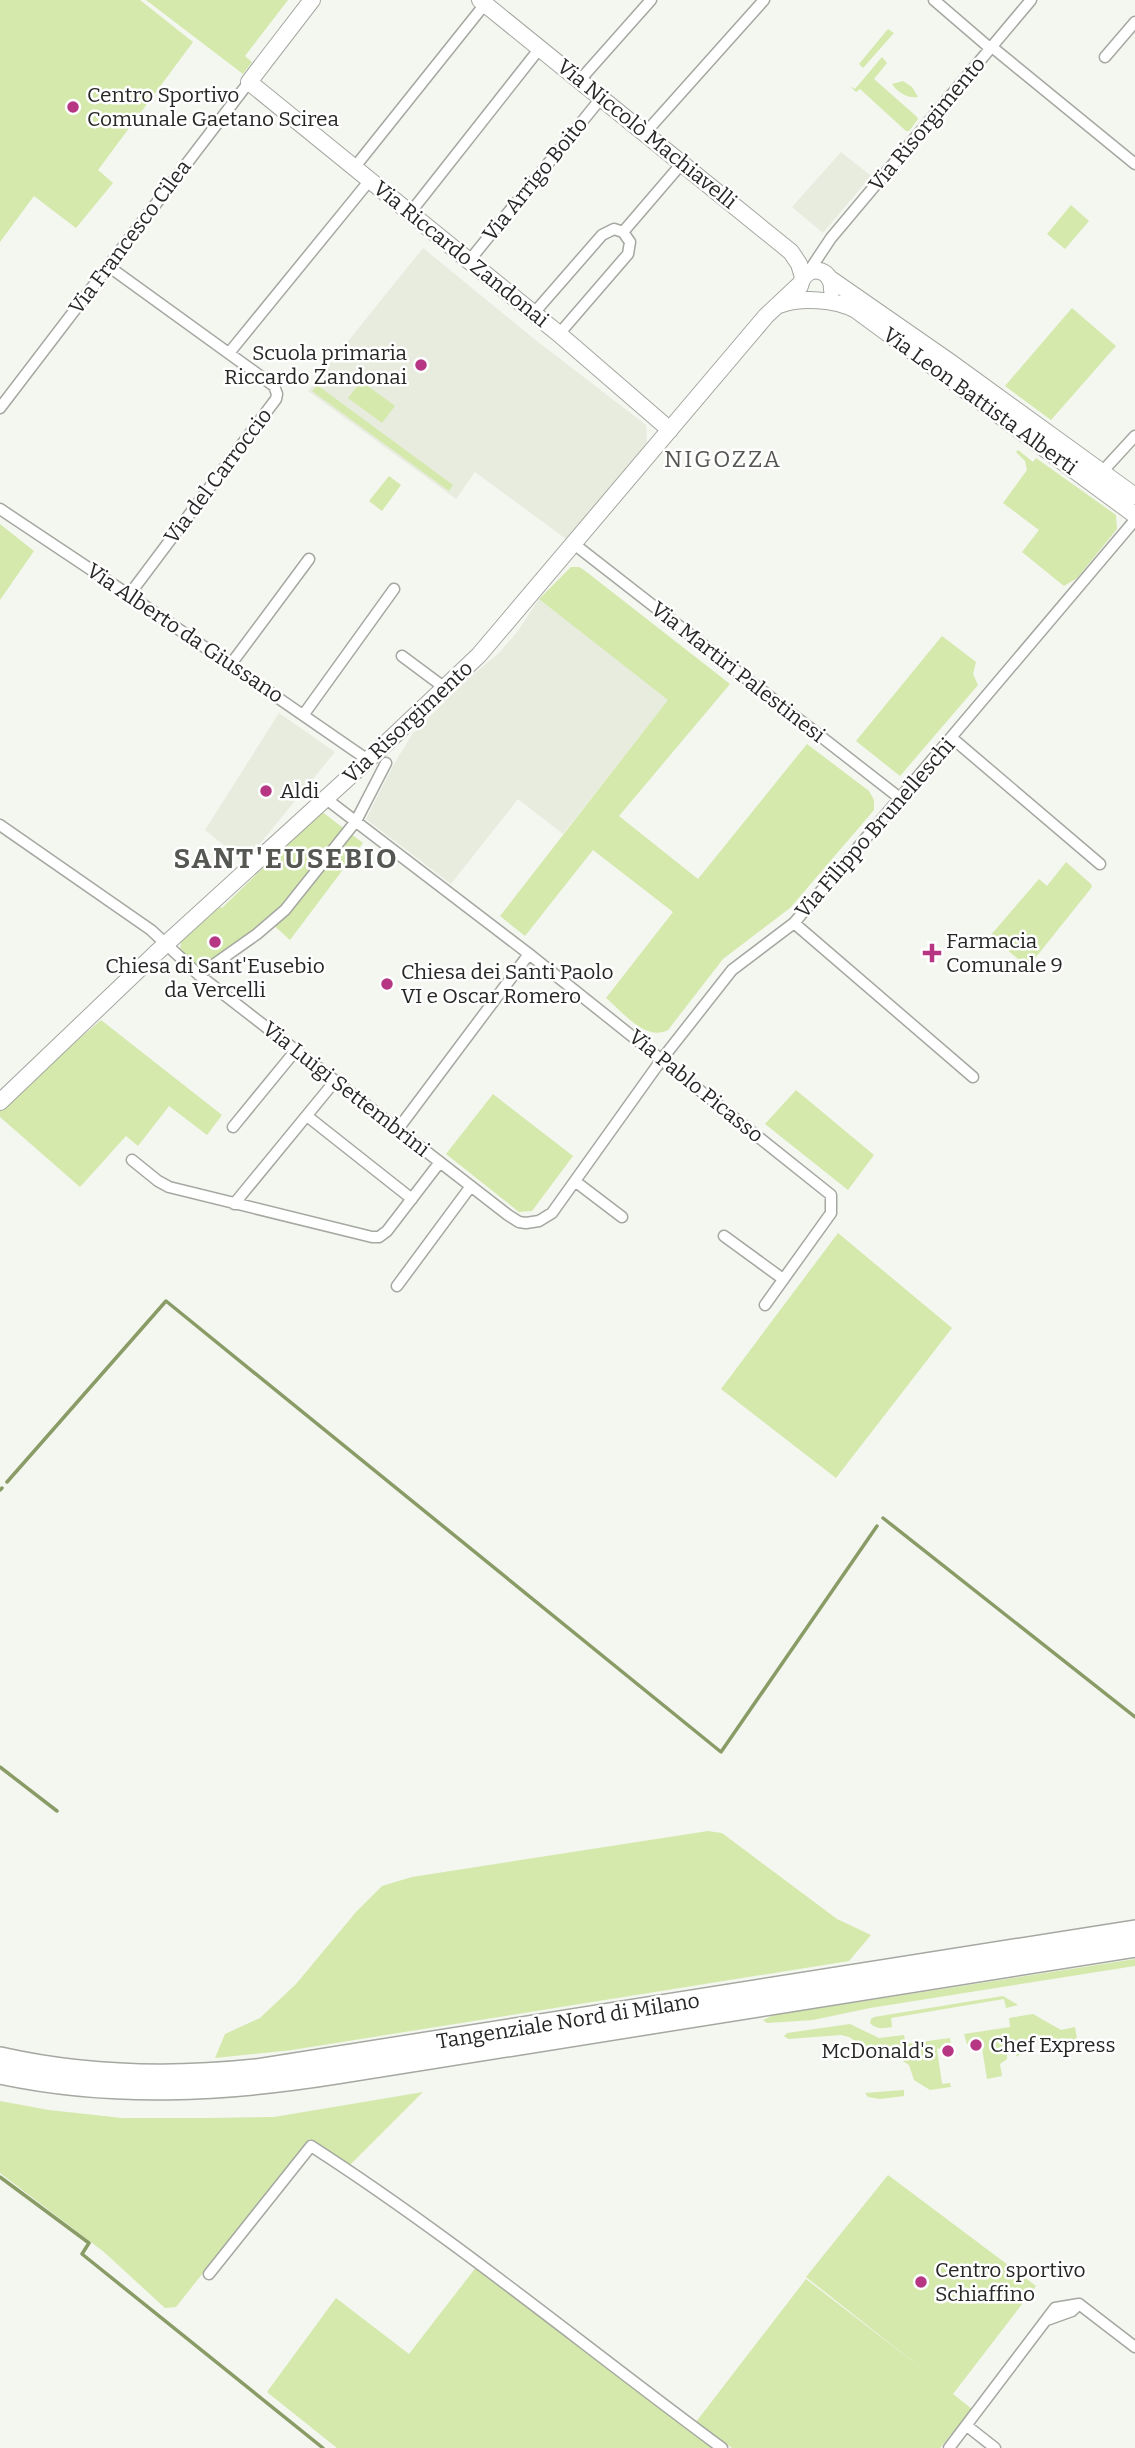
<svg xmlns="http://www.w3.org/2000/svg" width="1135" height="2448" viewBox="0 0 1135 2448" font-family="Bitter,serif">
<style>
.built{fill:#e7ecde}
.green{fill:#d4e9ab}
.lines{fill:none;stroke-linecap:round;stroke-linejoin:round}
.stream{stroke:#8a9c66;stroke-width:3.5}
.street-casing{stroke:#a5a7a1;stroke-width:13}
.secondary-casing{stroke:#a5a7a1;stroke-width:18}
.highway-casing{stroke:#a5a7a1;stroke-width:24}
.street{stroke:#fff;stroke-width:10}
.secondary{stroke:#fff;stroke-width:16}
.highway{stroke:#fff;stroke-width:21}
.poi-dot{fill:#b63683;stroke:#fff;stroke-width:2.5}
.labels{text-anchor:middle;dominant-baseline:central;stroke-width:5;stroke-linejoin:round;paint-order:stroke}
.poi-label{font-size:21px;fill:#272826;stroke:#fff;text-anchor:start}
.street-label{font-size:21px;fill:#272826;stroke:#fff}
.neighbourhood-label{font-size:23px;letter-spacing:2px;fill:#555752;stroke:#fff}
.district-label{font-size:28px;font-weight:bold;letter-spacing:2px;fill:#555752;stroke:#fff}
</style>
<rect width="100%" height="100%" fill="#f4f6f0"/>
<path class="built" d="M 841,152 L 871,176 L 823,233 L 792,207 Z
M 423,248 L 533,338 L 646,425 L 647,445 L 566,539 L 475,472 L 456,499 L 308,391 Z
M 539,599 L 669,699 L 563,834 L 518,799 L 451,884 L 366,819 L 394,764 L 413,733 L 469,678 L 499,653 L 518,631 Z
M 279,713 L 335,752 L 245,862 L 205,830 Z"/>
<path class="green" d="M 0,0 L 140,0 L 193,42 L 98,170 L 113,183 L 76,228 L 34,196 L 0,242 Z
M 146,0 L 288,0 L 245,56 L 252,62 L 243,74 Z
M 888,29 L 894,33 L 863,68 L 859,64 Z
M 882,57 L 887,63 L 874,79 L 916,116 L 918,119 L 909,131 L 906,131 L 860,89 L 856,92 L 850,86 L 855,89 Z
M 903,81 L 912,87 L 918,97 C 908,99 897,92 892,84 Z
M 1071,205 L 1089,221 L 1065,249 L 1047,234 Z
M 1072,308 L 1116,346 L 1051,420 L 1005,386 Z
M 361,381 L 395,406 L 382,423 L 348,398 Z
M 317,385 L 453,485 L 449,491 L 312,391 Z
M 1018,450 L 1033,462 L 1036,458 L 1116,515 L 1117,529 L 1077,578 L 1064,586 L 1022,552 L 1039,530 L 1003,503 L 1027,470 L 1025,461 L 1016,452 Z
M 389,476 L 401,485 L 382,511 L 369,501 Z
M 0,524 L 34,551 L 0,600 Z
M 571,567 L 579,567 L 584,570 L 730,684 L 619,816 L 698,879 L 807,744 L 869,791 L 874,800 L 874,810 L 790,908 L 723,959 L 668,1030 C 645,1042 622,1011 606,998 L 673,912 L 593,850 L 525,936 L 500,916 L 668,700 L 539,599 Z
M 942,636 L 976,662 L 973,674 L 978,685 L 900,776 L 856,741 Z
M 321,811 L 363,843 L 290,940 L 269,921 L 201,969 L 180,952 L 181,942 L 220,907 L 222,908 Z
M 1066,862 L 1091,884 L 1092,887 L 1028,967 L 990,936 L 1039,879 L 1047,886 Z
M 101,1020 L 222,1115 L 207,1135 L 169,1106 L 138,1146 L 126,1136 L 80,1187 L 0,1117 L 0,1111 L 51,1063 Z
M 796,1090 L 874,1155 L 848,1190 L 765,1124 Z
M 493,1094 L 573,1156 L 532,1211 L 519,1212 L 446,1154 Z
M 838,1233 L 952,1328 L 836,1478 L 721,1389 Z
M 708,1831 L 722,1833 L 837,1919 L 871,1935 L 849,1961 L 292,2050 L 215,2058 L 225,2034 L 260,2018 L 296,1984 L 356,1912 L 382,1886 L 412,1877 Z
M 1135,1959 L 1135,1966 L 870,2008 L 813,2020 L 767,2023 L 763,2020 L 774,2015 Z
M 1003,1996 L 1018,2005 L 1006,2008 L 1004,1999 L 891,2018 L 892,2027 C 884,2029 875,2029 870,2023 L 871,2019 L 874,2017 Z
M 1033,2014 L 1061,2030 L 1075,2027 L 1078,2045 C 1069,2046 1065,2042 1056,2039 C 1040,2034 1028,2046 1017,2057 L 1014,2050 L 1010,2050 L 1011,2054 L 1007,2055 L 1007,2059 L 1000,2064 L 1002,2076 L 987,2079 L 981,2042 L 967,2044 L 964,2034 L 1010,2027 L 1009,2018 Z
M 850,2024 L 879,2038 L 904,2035 L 906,2044 L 950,2038 L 951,2046 L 937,2049 L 942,2084 L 950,2083 L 951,2087 L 930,2090 L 914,2080 L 909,2065 L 878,2045 L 866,2048 L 849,2037 L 841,2035 L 788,2039 L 784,2036 L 787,2033 Z
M 904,2090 L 904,2096 L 880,2099 L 868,2097 L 865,2093 Z
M 423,2092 L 348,2167 L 309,2139 L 176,2307 L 165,2308 L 104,2252 L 0,2173 L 0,2101 L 49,2110 L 122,2118 L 207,2118 L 274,2117 Z
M 888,2175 L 1036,2286 L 953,2394 L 972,2409 L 940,2448 L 732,2448 L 696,2422 L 806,2279 L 925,2371 L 806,2277 Z
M 477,2266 L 713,2448 L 337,2448 L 267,2392 L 336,2298 L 409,2354 Z"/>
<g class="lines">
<path class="stream" d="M 7,1482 L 166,1301 L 721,1752 L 877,1526
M 0,1490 L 2,1488
M 883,1518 L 1135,1717
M 0,1767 L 57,1811
M 0,2177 L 89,2243 L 82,2254 L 323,2448"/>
<g class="street-casing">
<path id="street" d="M 934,0 L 991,49
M 992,47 L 1135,164
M 1105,57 L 1135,22
M 580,80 L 651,0
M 646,132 L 764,0
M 354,168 L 485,4
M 410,213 L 540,48
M 623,232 L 683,162
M 469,261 L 602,97
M 108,266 L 274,386 L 277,394 L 276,399 L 129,595
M 809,271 L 831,238 L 1031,0
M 534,313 L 602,235 L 614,229 L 623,232
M 559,334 L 628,254 L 630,242 L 623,232
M 229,353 L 370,180
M 0,408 L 249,82
M 1101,473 L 1135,436
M 0,509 L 129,595 L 368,760
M 574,544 L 901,799
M 402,656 L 445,688
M 231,664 L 309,559
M 304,714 L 394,589
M 952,738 L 1100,864
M 325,798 L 529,954 L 831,1195 L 831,1213 L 765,1305
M 0,825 L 151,930 L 199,975 L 508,1215 L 519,1222 L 526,1223 L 539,1221 L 552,1213 L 662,1059 L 732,970 L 794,923 L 1135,520
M 794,923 L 973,1077
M 199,975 L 257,934 L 285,910 L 356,821 L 386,763
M 307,1116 L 412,1199
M 233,1127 L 296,1050
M 398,1129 L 529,954
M 132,1160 L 158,1181 L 169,1187 L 372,1237 L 379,1237 L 387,1231 L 440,1162
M 576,1182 L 622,1217
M 234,1204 L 335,1081
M 724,1236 L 783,1279
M 397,1286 L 471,1186
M 209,2274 L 311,2146 C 454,2238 585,2347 722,2448
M 1047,2320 L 1072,2311 L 1079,2304
M 967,2426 L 995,2448
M 949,2448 L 1055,2308 L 1079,2304 L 1135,2347"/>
</g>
<g class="secondary-casing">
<path id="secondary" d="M 312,0 L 249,82 L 559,334 L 670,430
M 480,0 L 791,252 L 799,264 L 803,277
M 832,280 L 950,362 L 1135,496
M 800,286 C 805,263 833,267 832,290
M 779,305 C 801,297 835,299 856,310 L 1135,515
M 0,1102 L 155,954 L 382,747 L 479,655 L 766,316 L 800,284"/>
</g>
<g class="highway-casing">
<path id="highway" d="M 0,2058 C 84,2077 171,2079 256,2070 L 1135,1931
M 0,2073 C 113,2097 224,2091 337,2073 L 1135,1946"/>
</g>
<use href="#street" class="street"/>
<use href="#secondary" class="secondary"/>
<use href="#highway" class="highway"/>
</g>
<g class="poi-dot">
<circle cx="73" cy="107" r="7"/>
<circle cx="421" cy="365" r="7"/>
<circle cx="266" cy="791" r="7"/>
<circle cx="215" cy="942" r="7"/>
<path d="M928.5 942.5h7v7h7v7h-7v7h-7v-7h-7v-7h7z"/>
<circle cx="387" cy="984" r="7"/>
<circle cx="976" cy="2045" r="7"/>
<circle cx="948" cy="2051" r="7"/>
<circle cx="921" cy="2282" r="7"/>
</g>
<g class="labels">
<g class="poi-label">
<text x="87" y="95">Centro Sportivo<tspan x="87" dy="24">Comunale Gaetano Scirea</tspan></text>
<text x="407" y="353" text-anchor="end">Scuola primaria<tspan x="407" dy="24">Riccardo Zandonai</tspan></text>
<text x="280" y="791">Aldi</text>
<text x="946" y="941">Farmacia<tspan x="946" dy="24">Comunale 9</tspan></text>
<text x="215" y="966" text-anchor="middle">Chiesa di Sant'Eusebio<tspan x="215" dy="24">da Vercelli</tspan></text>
<text x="401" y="972">Chiesa dei Santi Paolo<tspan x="401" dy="24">VI e Oscar Romero</tspan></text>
<text x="990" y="2045">Chef Express</text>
<text x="934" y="2051" text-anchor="end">McDonald's</text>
<text x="935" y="2270">Centro sportivo<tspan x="935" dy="24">Schiaffino</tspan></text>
</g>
<g class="street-label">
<text transform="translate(927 124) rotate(-50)">Via Risorgimento</text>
<text transform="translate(647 134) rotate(39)">Via Niccolò Machiavelli</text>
<text transform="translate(535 179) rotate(-51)">Via Arrigo Boito</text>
<text transform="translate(130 237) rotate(-53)">Via Francesco Cilea</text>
<text transform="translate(461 254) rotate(39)">Via Riccardo Zandonai</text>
<text transform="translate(980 401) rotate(36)">Via Leon Battista Alberti</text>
<text transform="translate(218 476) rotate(-53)">Via del Carroccio</text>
<text transform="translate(185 633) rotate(34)">Via Alberto da Giussano</text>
<text transform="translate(738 672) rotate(38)">Via Martiri Palestinesi</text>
<text transform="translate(408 722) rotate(-43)">Via Risorgimento</text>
<text transform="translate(875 828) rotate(-49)">Via Filippo Brunelleschi</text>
<text transform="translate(696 1086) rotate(39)">Via Pablo Picasso</text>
<text transform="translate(346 1089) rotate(38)">Via Luigi Settembrini</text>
<text transform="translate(568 2021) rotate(-9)">Tangenziale Nord di Milano</text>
</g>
<g class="neighbourhood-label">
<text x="723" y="459">NIGOZZA</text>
</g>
<g class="district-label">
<text x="286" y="858">SANT'EUSEBIO</text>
</g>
</g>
</svg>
